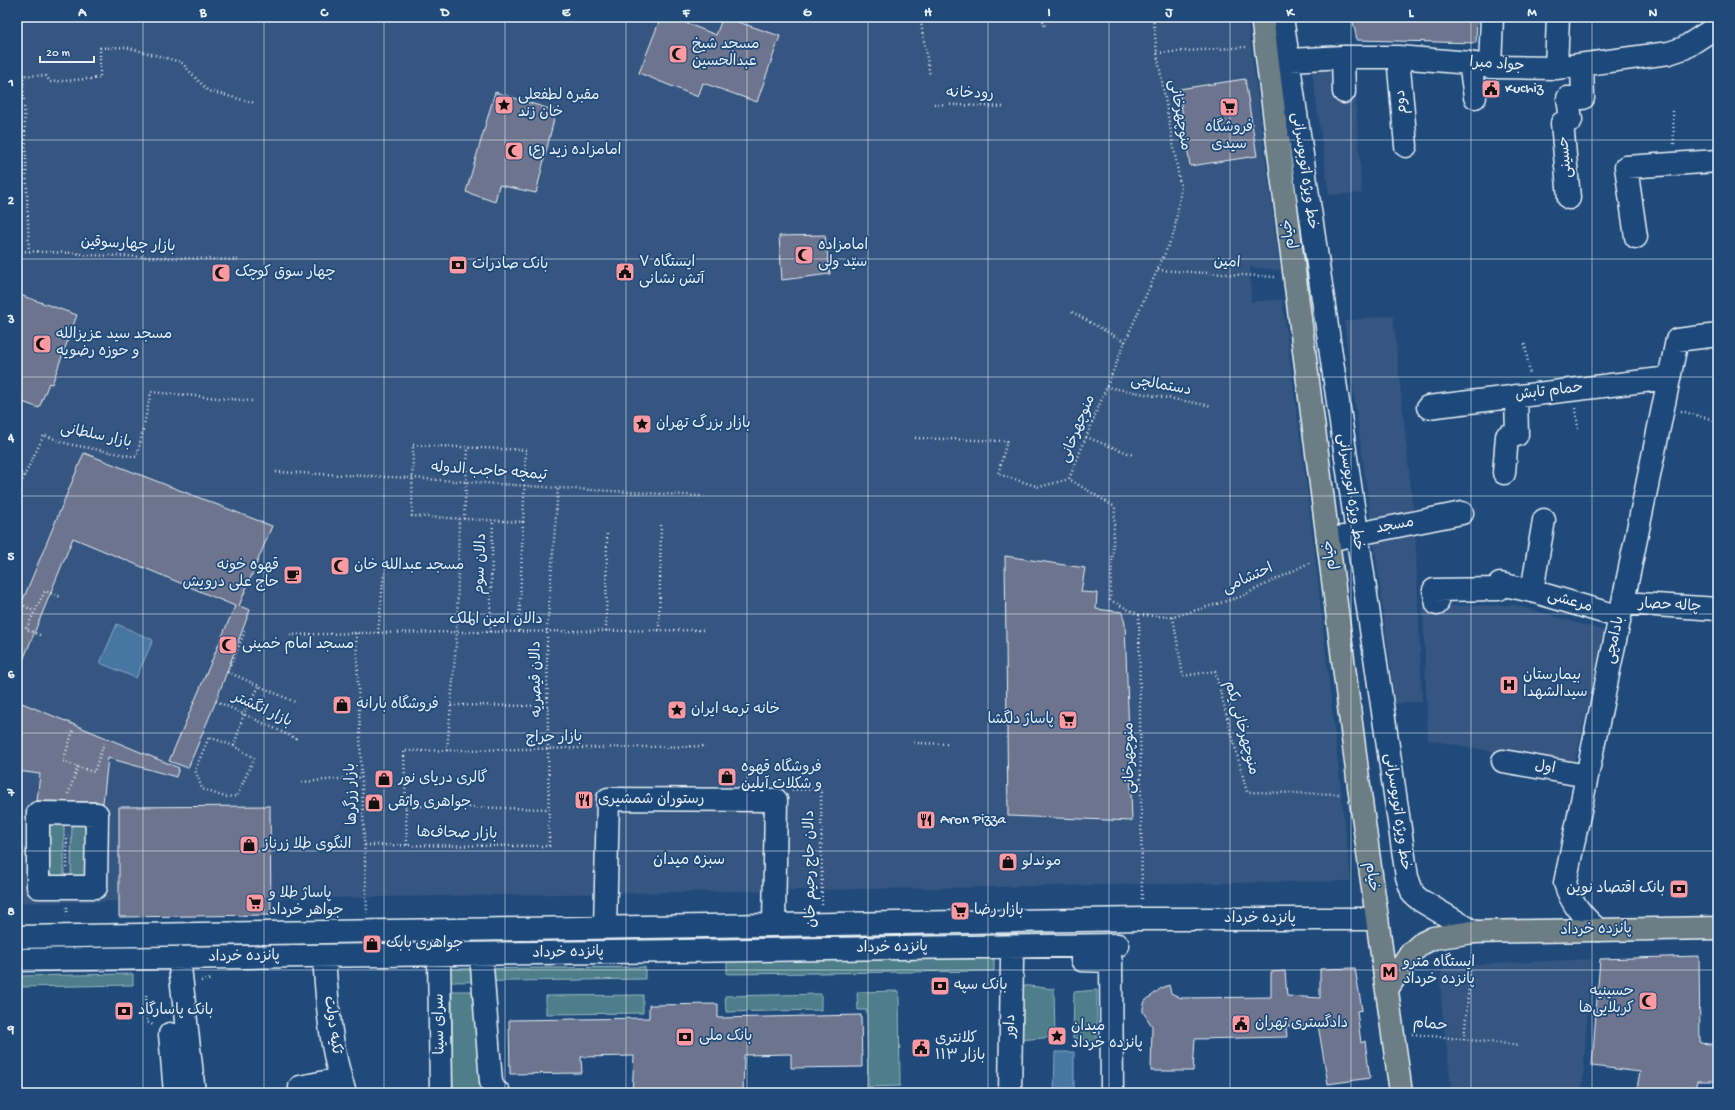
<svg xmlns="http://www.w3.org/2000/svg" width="1735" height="1110" viewBox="0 0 1735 1110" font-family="'Gochi Hand','Playpen Sans Arabic',sans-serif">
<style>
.built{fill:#365780}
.green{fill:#4d7e89;stroke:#9ab8c0}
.water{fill:#4676a2;stroke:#87a7c4}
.building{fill:#6c758d;stroke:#e8f1f8}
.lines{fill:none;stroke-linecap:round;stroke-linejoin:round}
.minor-casing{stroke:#e8f1f8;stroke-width:25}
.major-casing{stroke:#e8f1f8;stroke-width:25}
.path{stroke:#e8f1f8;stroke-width:2.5;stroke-dasharray:1 3;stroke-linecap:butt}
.minor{stroke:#1f4a7a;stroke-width:22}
.major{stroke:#6c7e84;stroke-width:22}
.grid{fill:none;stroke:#e8f1f8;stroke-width:1;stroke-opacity:0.55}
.labels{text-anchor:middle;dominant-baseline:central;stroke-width:3.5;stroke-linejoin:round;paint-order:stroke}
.poi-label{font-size:15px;fill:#e8f1f8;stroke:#1f4a7a;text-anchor:start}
.street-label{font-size:15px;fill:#e8f1f8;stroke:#1f4a7a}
.neighbourhood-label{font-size:16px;fill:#e8f1f8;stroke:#1f4a7a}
.neatline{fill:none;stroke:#e8f1f8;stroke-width:1.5}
.grid-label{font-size:13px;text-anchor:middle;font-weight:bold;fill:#e8f1f8}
</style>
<rect width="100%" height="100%" fill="#1f4a7a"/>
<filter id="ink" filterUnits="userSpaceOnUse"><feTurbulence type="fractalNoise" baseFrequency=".025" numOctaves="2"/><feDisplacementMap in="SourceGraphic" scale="8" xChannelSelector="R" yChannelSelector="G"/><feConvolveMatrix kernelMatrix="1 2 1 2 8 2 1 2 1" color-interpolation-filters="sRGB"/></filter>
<g filter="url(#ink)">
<path class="built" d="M 17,17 L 1247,17 L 1280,270 L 1250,267 L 1251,302 L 1282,299 L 1314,546 L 1351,881 L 17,903 Z
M 1353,62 L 1362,193 L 1329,195 L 1311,63 Z
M 1393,315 L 1414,520 L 1372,528 L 1344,321 Z
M 1415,526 L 1422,701 L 1395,704 L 1373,534 Z
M 1515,605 L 1605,631 L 1574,765 L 1428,740 L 1423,606 Z
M 1591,959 L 1582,1093 L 1452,1093 L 1442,1009 L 1440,981 L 1442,971 L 1445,966 Z"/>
<path class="green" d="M 42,817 L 64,817 L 64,883 L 42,883 Z
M 72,818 L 95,818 L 93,884 L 71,884 Z
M 1055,927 L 1056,937 L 825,940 L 825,930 Z
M 584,935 L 584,946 L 378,951 L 378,939 Z
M 994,959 L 994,971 L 727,974 L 727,961 Z
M 645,967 L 645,979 L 450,982 L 449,969 Z
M 133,974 L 133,985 L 17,987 L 17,976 Z
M 1020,985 L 1054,989 L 1055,1037 L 1019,1040 Z
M 1097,990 L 1097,1042 L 1073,1038 L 1074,992 Z
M 452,991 L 479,991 L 480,1093 L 453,1093 Z
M 899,991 L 900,1086 L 868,1087 L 867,1010 L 858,1010 L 857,992 Z
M 821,994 L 821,1010 L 726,1012 L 725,996 Z
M 643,995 L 643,1013 L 546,1014 L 546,996 Z"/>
<path class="water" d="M 117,624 L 153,640 L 136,678 L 100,663 Z
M 1055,1052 L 1074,1052 L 1074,1093 L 1054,1093 Z"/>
<path class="building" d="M 661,17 L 671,17 L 716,35 L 723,17 L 780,36 L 757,102 L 703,83 L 698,97 L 639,73 Z
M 1352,17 L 1477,17 L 1476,43 L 1357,40 Z
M 1245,79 L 1257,156 L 1190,166 L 1179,89 Z
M 495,92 L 556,111 L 536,193 L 499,185 L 495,202 L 466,192 Z
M 825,235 L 830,274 L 782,280 L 779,236 Z
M 17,294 L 77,315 L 52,384 L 49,383 L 39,408 L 17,400 Z
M 84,453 L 272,526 L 239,606 L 250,610 L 216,701 L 188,768 L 169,761 L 235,606 L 73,538 L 17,675 L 17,614 Z
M 1005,556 L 1085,568 L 1081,592 L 1097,593 L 1096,609 L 1122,612 L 1125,624 L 1132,821 L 1008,816 Z
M 17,701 L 179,768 L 176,777 L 108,758 L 103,803 L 97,802 L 37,801 L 40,774 L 17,771 Z
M 270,806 L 271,915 L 119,917 L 119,807 Z
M 1699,956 L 1700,1043 L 1718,1045 L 1718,1081 L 1697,1081 L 1694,1093 L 1636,1093 L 1640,1072 L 1592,1066 L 1600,959 Z
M 1355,968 L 1362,1010 L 1357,1011 L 1361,1043 L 1365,1041 L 1370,1078 L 1328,1084 L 1318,1025 L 1286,1026 L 1287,1037 L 1195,1039 L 1193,1071 L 1151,1071 L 1152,1026 L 1143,1012 L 1143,1008 L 1145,1001 L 1160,989 L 1169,985 L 1171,993 L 1181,998 L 1271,997 L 1271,972 L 1285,971 L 1287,996 L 1320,998 L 1320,969 Z
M 718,1004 L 718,1018 L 861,1015 L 862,1067 L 791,1068 L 791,1054 L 744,1055 L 743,1093 L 632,1093 L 634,1056 L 581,1057 L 582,1073 L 510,1074 L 509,1020 L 649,1018 L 649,1005 Z"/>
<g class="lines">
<g class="minor-casing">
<path id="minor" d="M 1282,17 L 1407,877 L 1413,894 L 1420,900 L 1474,932
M 1343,57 L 1344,92
M 1398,57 L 1406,146
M 1273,61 L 1343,57 L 1398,57 L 1470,63 L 1490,67 L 1556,68 L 1669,53 L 1684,48 L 1718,26
M 1470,63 L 1475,97
M 1490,67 L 1492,17
M 1556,68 L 1558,17
M 1569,198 L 1562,123 L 1571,120 L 1568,98 L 1583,98 L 1582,65
M 1636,237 L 1626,167 L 1718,161
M 1428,407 L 1669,378
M 1504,473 L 1507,436 L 1517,435 L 1516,396
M 1328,540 L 1462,513
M 1532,591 L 1544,520
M 1623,603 L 1718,609
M 1437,604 L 1434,590 L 1499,589 L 1500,584 L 1532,591 L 1620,617
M 1503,761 L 1587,776
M 38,813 L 97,814 L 96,887 L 38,887 Z
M 605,928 L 608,799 L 776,800 L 774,925
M 1598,930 C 1582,916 1571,903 1565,883 L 1677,340 L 1718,335
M 17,937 L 1143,919 L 1377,919
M 481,954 L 491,1082 L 495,1091 L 499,1093
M 439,955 L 441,1093
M 324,956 C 327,1001 330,1049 345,1093
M 179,958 L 194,1093
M 17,960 L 1118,945
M 1082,960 L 1111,961 L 1112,1093
M 170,1034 L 175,1093
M 300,1087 L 340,1079
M 1010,1093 L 1012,960"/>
</g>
<g class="major-casing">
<path id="major" d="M 1262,17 L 1360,794 L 1401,1093
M 1387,989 L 1411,953 L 1421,944 L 1433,938 L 1474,932 L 1718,928"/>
</g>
<path class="path" d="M 920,17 L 930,76
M 1042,17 L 1045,27
M 1061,17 L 1061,20
M 17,46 L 23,75 L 46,76 L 50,82 L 100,78 L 100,48 L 125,47 L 181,62 L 208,91 L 255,103
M 1157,53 L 1246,47
M 23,75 L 29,251
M 934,104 L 1005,107
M 1673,111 L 1674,144
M 17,251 L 74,253 L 89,255 L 239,260
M 1158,270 L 1275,277
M 1717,276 L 1718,284
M 1072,312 L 1125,342
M 1525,344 L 1530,375
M 1106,387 L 1212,406
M 1576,408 L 1578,429
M 1681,411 L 1718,421
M 1086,437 L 1133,455
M 915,438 L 1007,441 L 998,474 L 1039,487 L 1069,479
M 413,445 L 526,450 L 523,522 L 412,516 Z
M 17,472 L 25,475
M 276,472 L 412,478 L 558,488 L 701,496
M 17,491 L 44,435 L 68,444 L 136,457 L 139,448 L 151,392 L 252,401
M 464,519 L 468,447
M 17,602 L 34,611
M 1139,615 L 1173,617 L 1240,597 L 1311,562
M 1173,617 L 1183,676 L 1215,671 L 1247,792 L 1340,794
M 659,630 L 661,525
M 245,631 L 228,672 L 295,702
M 519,631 L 523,522
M 606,631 L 607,533
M 490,632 L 493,520
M 356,633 L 367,913
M 378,633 L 384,573
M 40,635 L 26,629 L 45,591 L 61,597
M 290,635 L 356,633 L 704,630
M 216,701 L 299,740
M 451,705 L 548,706
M 73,731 L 63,761 L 78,767
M 914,743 L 948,744
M 234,746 L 209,737 L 195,770 L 202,789 L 225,797 L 237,796 L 254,758 L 234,746 L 244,713 L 260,685
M 447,751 L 457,632 L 459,519
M 302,782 L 362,777
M 792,790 L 821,789 L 822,905
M 68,794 L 78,767 L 94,772 L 104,743
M 405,806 L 549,809
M 365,845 L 549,846 L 547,631 L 558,488
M 407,845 L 404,751 L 706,746
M 67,868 L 67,833
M 1142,899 L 1139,615 L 1110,600 L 1115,507 L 1069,479 L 1125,342 L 1174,233 L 1181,189 L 1157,53 L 1153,17
M 67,907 L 67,918
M 201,981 L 211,979
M 146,995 L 147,1022 L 153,1025
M 1412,1034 L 1519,1045
M 1464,1039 L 1472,952
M 117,1093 L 155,1089"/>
<use href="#minor" class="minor"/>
<use href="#major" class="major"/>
</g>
</g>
<path class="grid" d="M 143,17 L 143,1093M 264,17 L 264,1093M 384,17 L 384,1093M 505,17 L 505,1093M 626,17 L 626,1093M 747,17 L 747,1093M 868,17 L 868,1093M 988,17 L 988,1093M 1109,17 L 1109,1093M 1230,17 L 1230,1093M 1351,17 L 1351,1093M 1471,17 L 1471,1093M 1592,17 L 1592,1093M 17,140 L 1718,140M 17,259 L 1718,259M 17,377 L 1718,377M 17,496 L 1718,496M 17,614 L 1718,614M 17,733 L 1718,733M 17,851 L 1718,851M 17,970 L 1718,970"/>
<defs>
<g id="mosque-square" transform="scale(1)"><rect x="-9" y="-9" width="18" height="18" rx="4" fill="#ff9aa2" stroke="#1f4a7a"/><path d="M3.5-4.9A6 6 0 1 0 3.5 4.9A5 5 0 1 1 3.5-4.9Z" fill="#111"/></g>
<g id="civic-square" transform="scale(1)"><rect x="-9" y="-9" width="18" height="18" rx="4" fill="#ff9aa2" stroke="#1f4a7a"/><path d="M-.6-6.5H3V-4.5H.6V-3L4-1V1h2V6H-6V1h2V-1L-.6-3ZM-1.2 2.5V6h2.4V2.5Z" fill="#111"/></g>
<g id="sight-square" transform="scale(1)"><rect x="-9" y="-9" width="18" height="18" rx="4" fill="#ff9aa2" stroke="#1f4a7a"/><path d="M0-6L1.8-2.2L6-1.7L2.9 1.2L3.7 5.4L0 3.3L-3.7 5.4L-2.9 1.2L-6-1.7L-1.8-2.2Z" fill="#111"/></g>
<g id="supermarket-square" transform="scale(1)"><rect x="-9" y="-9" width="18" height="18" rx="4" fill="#ff9aa2" stroke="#1f4a7a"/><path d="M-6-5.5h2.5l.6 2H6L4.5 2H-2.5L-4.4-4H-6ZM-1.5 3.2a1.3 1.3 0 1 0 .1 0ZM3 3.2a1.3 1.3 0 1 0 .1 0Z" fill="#111"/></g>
<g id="bank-square" transform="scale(1)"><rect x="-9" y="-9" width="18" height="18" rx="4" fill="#ff9aa2" stroke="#1f4a7a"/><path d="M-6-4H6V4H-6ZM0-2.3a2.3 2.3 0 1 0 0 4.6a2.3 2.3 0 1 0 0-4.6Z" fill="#111"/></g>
<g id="cafe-square" transform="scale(1)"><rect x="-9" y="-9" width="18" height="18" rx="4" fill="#ff9aa2" stroke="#1f4a7a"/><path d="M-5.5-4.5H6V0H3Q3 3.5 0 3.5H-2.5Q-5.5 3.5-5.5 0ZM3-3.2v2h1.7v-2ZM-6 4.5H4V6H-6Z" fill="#111"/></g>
<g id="hospital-square" transform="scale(1)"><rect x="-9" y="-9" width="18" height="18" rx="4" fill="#ff9aa2" stroke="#1f4a7a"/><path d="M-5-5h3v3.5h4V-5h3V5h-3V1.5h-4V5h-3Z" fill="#111"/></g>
<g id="shop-square" transform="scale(1)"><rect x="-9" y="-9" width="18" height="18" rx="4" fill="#ff9aa2" stroke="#1f4a7a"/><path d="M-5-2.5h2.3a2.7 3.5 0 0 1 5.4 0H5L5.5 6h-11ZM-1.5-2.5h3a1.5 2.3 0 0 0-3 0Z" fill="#111"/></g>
<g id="restaurant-square" transform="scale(1)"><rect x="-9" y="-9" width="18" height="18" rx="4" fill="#ff9aa2" stroke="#1f4a7a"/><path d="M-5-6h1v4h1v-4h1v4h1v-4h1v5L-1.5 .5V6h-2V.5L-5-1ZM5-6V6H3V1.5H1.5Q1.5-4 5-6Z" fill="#111"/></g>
<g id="metro-square" transform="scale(1)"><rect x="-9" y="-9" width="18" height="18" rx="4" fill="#ff9aa2" stroke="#1f4a7a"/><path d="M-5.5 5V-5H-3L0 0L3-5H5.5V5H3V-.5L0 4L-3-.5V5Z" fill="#111"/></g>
</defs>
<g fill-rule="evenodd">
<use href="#mosque-square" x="678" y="54"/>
<use href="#civic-square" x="1491" y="89"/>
<use href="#sight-square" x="504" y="105"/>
<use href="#supermarket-square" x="1229" y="107"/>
<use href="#mosque-square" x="514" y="151"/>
<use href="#mosque-square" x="804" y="255"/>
<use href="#bank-square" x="458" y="265"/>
<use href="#civic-square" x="625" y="272"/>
<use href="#mosque-square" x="221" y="273"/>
<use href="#mosque-square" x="42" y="344"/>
<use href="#sight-square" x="642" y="424"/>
<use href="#mosque-square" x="340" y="566"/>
<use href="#cafe-square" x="293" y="575"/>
<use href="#mosque-square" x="228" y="645"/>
<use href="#hospital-square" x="1509" y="685"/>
<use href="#shop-square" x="342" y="705"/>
<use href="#sight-square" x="677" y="710"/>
<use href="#supermarket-square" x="1068" y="720"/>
<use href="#shop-square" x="727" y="777"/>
<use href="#shop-square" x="384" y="779"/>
<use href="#restaurant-square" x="584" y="800"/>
<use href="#shop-square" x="374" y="803"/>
<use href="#restaurant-square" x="926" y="820"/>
<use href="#shop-square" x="249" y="845"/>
<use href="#shop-square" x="1008" y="862"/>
<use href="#bank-square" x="1679" y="889"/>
<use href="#supermarket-square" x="255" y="903"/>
<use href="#supermarket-square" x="960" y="911"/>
<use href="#shop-square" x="372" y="944"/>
<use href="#metro-square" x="1389" y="972"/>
<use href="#bank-square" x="940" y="986"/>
<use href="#mosque-square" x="1648" y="1001"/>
<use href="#bank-square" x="124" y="1011"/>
<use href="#civic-square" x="1241" y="1024"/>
<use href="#sight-square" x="1057" y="1036"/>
<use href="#bank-square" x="685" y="1037"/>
<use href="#civic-square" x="921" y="1048"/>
</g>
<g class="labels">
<g class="poi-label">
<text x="692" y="45">مسجد شیخ<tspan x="692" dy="17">عبدالحسین</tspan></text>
<text x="1505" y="89">Kuchiz</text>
<text x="518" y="96">مقبره لطفعلی<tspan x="518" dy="17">خان زند</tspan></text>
<text x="1229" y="128" text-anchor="middle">فروشگاه<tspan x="1229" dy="17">سیدی</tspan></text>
<text x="528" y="151">امامزاده زید (ع)</text>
<text x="818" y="246">امامزاده<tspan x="818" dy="17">سیّد ولی</tspan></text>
<text x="639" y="263">ایستگاه ۷<tspan x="639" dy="17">آتش نشانی</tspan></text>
<text x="472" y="265">بانک صادرات</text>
<text x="235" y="273">چهار سوق کوچک</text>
<text x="56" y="335">مسجد سید عزیزالله<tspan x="56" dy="17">و حوزه رضویه</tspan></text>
<text x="656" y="424">بازار بزرگ تهران</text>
<text x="279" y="566" text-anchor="end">قهوه خونه<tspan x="279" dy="17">حاج علی درویش</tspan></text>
<text x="354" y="566">مسجد عبدالله خان</text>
<text x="242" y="645">مسجد امام خمینی</text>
<text x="1523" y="676">بیمارستان<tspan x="1523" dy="17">سیدالشهدا</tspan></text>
<text x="356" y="705">فروشگاه بارانه</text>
<text x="691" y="710">خانه ترمه ایران</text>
<text x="1054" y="720" text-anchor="end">پاساژ دلگشا</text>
<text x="741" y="768">فروشگاه قهوه<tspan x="741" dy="17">و شکلات آیلین</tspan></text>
<text x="398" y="779">گالری دریای نور</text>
<text x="598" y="800">رستوران شمشيری</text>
<text x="388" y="803">جواهری واثقی</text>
<text x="940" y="820">Aron Pizza</text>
<text x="263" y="845">النگوی طلا زرناز</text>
<text x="1022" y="862">موندلو</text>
<text x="1665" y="889" text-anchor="end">بانک اقتصاد نوین</text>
<text x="269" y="894">پاساژ طلا و<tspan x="269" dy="17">جواهر خرداد</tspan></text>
<text x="974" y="911">بازار رضا</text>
<text x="386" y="944">جواهری بابک</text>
<text x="1403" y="963">ایستگاه مترو<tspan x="1403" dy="17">پانزده خرداد</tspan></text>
<text x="954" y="986">بانک سپه</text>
<text x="1634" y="992" text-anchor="end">حسینیه<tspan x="1634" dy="17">کربلایی‌ها</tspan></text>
<text x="138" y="1011">بانک پاسارگاد</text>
<text x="1255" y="1024">دادگستری تهران</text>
<text x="1071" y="1027">میدان<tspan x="1071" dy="17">پانزده خرداد</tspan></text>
<text x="699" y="1037">بانک ملی</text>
<text x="935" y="1039">کلانتری<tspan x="935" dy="17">۱۱۳ بازار</tspan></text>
</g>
<g class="street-label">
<text transform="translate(1497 65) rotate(4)">جواد مبرا</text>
<text transform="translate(970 94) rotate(2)">رودخانه</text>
<text transform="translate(1402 102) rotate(-95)">دوم</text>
<text transform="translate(1179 115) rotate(80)">منوچهرخانی</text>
<text transform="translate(1566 157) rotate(-95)">حسینی</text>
<text transform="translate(1304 171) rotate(82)">خط ویژه اتوبوسرانی</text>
<text transform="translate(1289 234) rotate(-97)">خیام</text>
<text transform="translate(128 245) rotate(3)">بازار چهارسوقین</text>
<text transform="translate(1227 263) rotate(3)">امین</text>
<text transform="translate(1161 386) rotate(10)">دستمالچی</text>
<text transform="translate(1549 392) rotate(-7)">حمام تابش</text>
<text transform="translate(1078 429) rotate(-68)">منوچهرخانی</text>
<text transform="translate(96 436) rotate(12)">بازار سلطانی</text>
<text transform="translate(489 472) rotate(4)">تیمچه حاجب الدوله</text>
<text transform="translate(1350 492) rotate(82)">خط ویژه اتوبوسرانی</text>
<text transform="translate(1395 526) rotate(-11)">مسجد</text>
<text transform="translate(1330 555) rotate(-97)">خیام</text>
<text transform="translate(481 564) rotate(-88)">دالان سوم</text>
<text transform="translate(1248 579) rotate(-24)">احتشامی</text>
<text transform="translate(1570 602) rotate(16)">مرعشی</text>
<text transform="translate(1670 606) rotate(3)">چاله حصار</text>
<text x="496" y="620">دالان امین الملک</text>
<text transform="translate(1615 640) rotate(-78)">بادامچی</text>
<text transform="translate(537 679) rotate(-91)">دالان قیصریه</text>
<text transform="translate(262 710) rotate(25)">بازار انگشتر</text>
<text transform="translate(1241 728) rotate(75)">منوچهرخانی یکم</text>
<text transform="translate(554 738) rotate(-1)">بازار حراج</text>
<text transform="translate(1130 758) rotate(-91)">منوچهرخانی</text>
<text transform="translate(1545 768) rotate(10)">اول</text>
<text transform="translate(352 794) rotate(-92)">بازار زرگرها</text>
<text transform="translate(1397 812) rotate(82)">خط ویژه اتوبوسرانی</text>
<text transform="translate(457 834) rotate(1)">بازار صحاف‌ها</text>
<text transform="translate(811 869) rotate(-91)">دالان حاج رحیم خان</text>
<text transform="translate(1371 877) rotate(82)">خیام</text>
<text x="1260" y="919">پانزده خرداد</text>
<text transform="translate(1596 930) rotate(-1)">پانزده خرداد</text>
<text transform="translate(892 948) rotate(-1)">پانزده خرداد</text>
<text transform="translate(568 953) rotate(-1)">پانزده خرداد</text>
<text transform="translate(244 957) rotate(-1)">پانزده خرداد</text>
<text transform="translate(440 1024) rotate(-91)">سرای سینا</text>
<text transform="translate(332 1025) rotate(82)">تکیه دولت</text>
<text transform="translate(1430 1025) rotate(6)">حمام</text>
<text transform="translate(1011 1026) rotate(-89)">داور</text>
</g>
<g class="neighbourhood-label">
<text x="689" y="861">سبزه میدان</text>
</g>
</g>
<rect width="1735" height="1110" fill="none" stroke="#1f4a7a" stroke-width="44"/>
<path d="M40 56v6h54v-6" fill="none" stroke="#e8f1f8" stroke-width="2"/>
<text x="46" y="56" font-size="12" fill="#e8f1f8" stroke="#1f4a7a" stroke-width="3" paint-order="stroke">20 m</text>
<rect x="22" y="22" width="1691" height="1066" class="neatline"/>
<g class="grid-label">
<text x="82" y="16">A</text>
<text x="203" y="16">B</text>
<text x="324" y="16">C</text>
<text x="445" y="16">D</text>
<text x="566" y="16">E</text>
<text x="686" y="16">F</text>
<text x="807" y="16">G</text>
<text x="928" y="16">H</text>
<text x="1049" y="16">I</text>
<text x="1169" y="16">J</text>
<text x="1290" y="16">K</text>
<text x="1411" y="16">L</text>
<text x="1532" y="16">M</text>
<text x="1653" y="16">N</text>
<text x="11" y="86">1</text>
<text x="11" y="204">2</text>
<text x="11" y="323">3</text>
<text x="11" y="441">4</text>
<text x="11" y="560">5</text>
<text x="11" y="678">6</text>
<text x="11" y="796">7</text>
<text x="11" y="915">8</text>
<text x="11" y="1033">9</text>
</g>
</svg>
